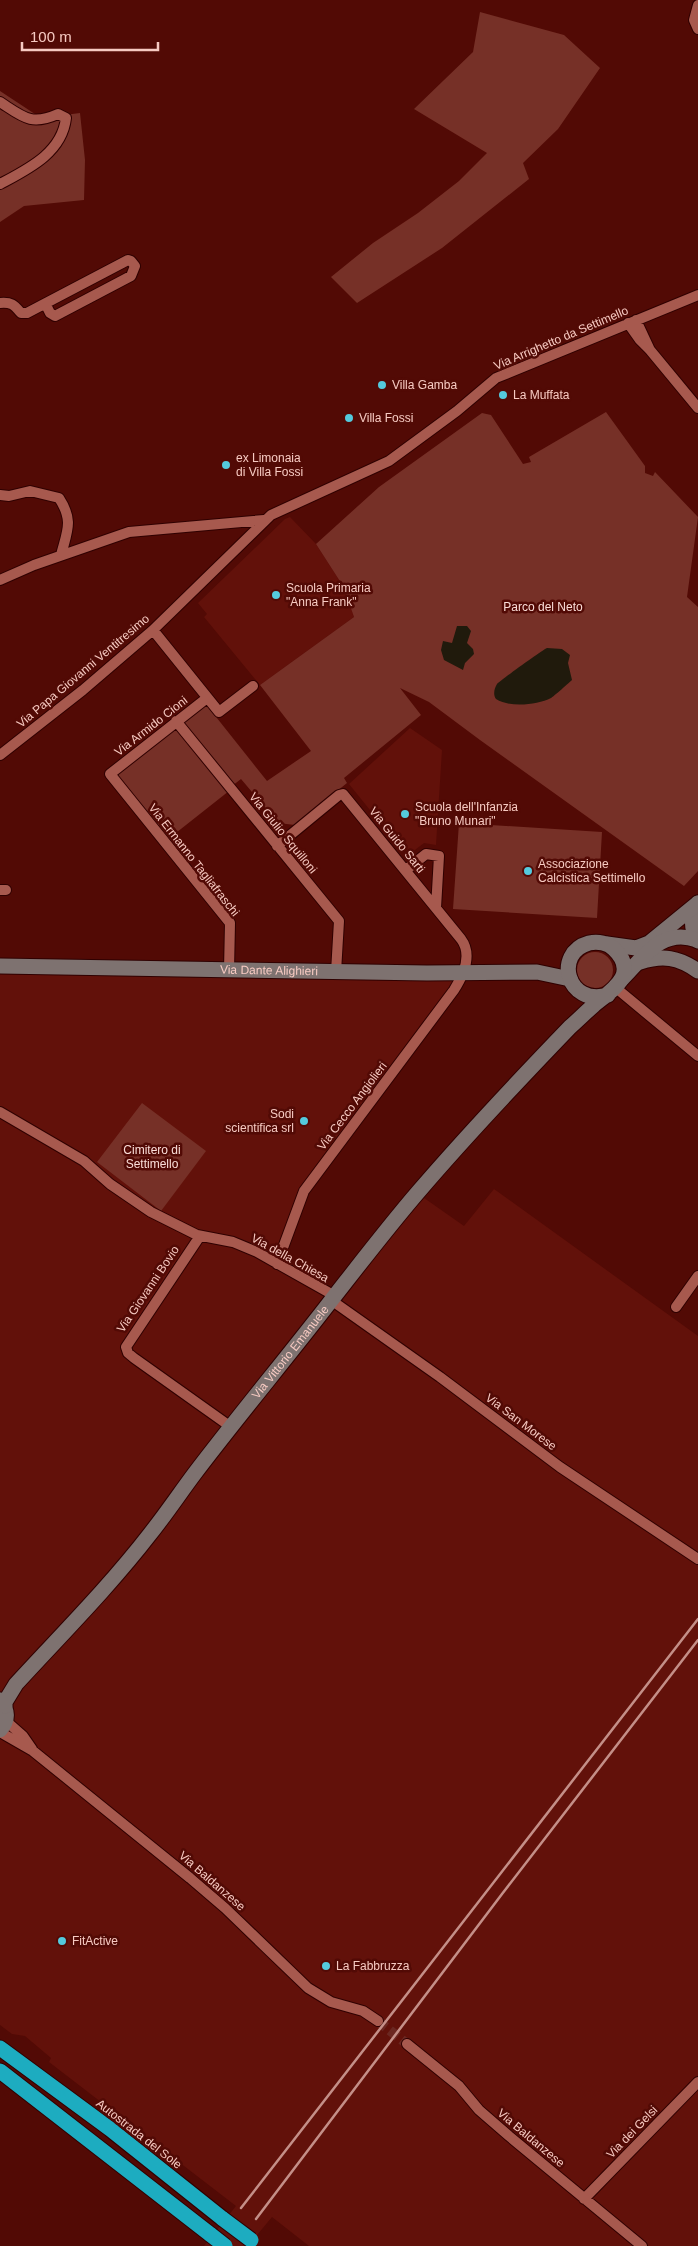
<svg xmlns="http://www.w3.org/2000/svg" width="698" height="2246" viewBox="0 0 698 2246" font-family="Helvetica,sans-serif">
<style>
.built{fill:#62110a}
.green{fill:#763027}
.water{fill:#201a0c}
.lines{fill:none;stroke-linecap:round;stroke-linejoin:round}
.street-tunnel{stroke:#6b2721;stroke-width:10;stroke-dasharray:10 5;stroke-linecap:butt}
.street-casing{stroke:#2f0000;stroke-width:12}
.secondary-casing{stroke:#2f0000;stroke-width:17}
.highway-casing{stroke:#2f0000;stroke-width:17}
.street{stroke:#a7594e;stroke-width:10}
.secondary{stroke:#7e7270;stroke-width:15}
.highway{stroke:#1dacc0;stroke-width:15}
.rail{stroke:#c48f88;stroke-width:2.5}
.highway-bridge-casing{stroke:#2f0000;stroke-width:17;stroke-linecap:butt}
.highway-bridge{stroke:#1dacc0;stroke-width:15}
.poi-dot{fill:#54cadd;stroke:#520a05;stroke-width:2}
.labels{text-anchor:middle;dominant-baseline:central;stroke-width:5;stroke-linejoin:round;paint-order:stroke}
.street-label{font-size:12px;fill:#f7cac2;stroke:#520a05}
.poi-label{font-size:12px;fill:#f7cac2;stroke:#520a05;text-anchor:start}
.park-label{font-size:12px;fill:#faddd8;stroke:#520a05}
</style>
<rect width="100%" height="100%" fill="#520a05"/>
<path class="built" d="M 290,517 L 316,544 L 343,586 L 354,617 L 260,685 L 204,617 L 207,614 L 198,603 L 285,519 Z
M 410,728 L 442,750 L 436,845 L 424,843 L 407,856 L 349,784 Z
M 0,966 L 465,973 L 304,1191 L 277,1264 L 335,1295 L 417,1193 L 464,1226 L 494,1189 L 698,1336 L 698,2246 L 309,2246 L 272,2217 L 248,2246 L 204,2246 L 236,2206 L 49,2062 L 51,2058 L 25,2036 L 12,2034 L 0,2025 Z"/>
<path class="green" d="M 480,12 L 564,35 L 600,68 L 558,129 L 523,163 L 529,179 L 442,248 L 357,303 L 331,277 L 373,243 L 418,213 L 459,181 L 487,153 L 414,109 L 473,52 Z
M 0,91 L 41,118 L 80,113 L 85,160 L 84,200 L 24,206 L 0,222 Z
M 606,412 L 645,466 L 645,473 L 653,476 L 655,472 L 698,517 L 687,597 L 698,607 L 698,871 L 684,886 L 480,740 L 429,702 L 400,688 L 421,715 L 344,778 L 347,783 L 295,825 L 278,823 L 241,779 L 232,786 L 181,722 L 205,703 L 267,781 L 311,751 L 260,685 L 354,617 L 343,586 L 316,544 L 379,487 L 482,413 L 491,415 L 523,464 L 531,462 L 529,457 Z
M 174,727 L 177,728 L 229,791 L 167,840 L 116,777 L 116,774 Z
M 459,823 L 602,832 L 597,918 L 453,909 Z
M577 970a18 18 0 1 1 36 0a18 18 0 1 1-36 0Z
M 142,1103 L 206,1151 L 161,1211 L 97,1162 Z"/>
<path class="water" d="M 457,626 L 467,626 L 471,631 L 467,643 L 473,649 L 474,654 L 465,663 L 463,670 L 444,660 L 441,650 L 443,641 L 452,643 Z
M 547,648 L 562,649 L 570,655 L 568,663 L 572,680 C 570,682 553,697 551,698 C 537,705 510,708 496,699 C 493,695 494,689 497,684 C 501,680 541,651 547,648 Z"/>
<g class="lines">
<path class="street-tunnel" d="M 378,2021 L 407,2044"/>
<g class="street-casing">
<path id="street" d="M 698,5 L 694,20 L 698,29
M 0,102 C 23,117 31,126 58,114 L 66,118 C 62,153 28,169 0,184
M 0,303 C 12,302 14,305 21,313 L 27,313 L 128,260 L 131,261 L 135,266 L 131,276 L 55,316 L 50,313 L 46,305
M 628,323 L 640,340 L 650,350 L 636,320
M 650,350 L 698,408
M 0,495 L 9,496 L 30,491 L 59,498 C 74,521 67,531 61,555
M 0,580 L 34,565 L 129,532 L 264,520
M 153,630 L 219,712 L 253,686
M 207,698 L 110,774 L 230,923 L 229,970
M 176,721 L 339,921 L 336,972
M 0,755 L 83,690 L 153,630 L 271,515 L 389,461 L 457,411 L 496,378 L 698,295
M 406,870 L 426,854 L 439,856 L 436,908
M 0,890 L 6,890
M 616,988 L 698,1056
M 0,1112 L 84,1161 L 110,1184 L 151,1212 L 197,1235 L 233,1242 L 257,1252 L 335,1296
M 200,1236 L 126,1347 L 128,1353 L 134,1358 L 231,1427
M 277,1264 L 304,1191 L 454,990 C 463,976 473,955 461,939 L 343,794 L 339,795 L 277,846
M 331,1300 L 440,1377 L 560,1467 L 698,1559
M 676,1307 L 698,1276
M 6,1721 L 23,1736 L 32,1749
M 0,1732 L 33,1751 L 190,1878 L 225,1908 L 308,1988 L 331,2002 L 363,2011 L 378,2021
M 407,2044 L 459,2086 L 479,2110 L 509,2136 L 642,2246
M 584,2199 L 698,2082"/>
</g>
<g class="secondary-casing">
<g id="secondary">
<path d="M 698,903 C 691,916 690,928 698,941"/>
<path d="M 607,944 L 636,948 L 649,943 L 698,903"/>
<path d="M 640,962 C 663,955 678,957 698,971"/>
<path id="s1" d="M 0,966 L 427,973 L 537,972 L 570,979"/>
<path d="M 621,980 C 644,957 662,927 697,940"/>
<path d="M 0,1700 C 8,1710 9,1720 0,1730"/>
<path id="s2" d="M 5,1706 L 5,1702 L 16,1684 C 61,1635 109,1587 150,1534 C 166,1514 180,1493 195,1473 C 239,1415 286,1359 330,1302 C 359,1265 388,1227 419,1191 C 467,1135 519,1080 570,1027 C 578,1020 586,1012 594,1005 C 611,991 640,974 614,949 C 608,943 598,941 589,943 C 553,953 567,1007 608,995"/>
</g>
</g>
<g class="highway-casing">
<path id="highway" d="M 0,2048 L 110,2129 L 223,2219
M 0,2071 L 211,2235"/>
</g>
<use href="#street" class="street"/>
<use href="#secondary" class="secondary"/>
<use href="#highway" class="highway"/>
<path class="rail" d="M 241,2208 L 698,1619
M 256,2219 L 502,1894 L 698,1640"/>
<g class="highway-bridge-casing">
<path id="highway-bridge" d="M 223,2219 L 251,2240
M 211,2235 L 225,2246"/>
</g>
<use href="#highway-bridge" class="highway-bridge"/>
</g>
<g class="poi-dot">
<circle cx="382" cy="385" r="5"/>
<circle cx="503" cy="395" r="5"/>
<circle cx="349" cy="418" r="5"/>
<circle cx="226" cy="465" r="5"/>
<circle cx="276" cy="595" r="5"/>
<circle cx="405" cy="814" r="5"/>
<circle cx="528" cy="871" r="5"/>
<circle cx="304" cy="1121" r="5"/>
<circle cx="62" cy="1941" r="5"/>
<circle cx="326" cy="1966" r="5"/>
</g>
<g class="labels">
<g class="street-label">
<text transform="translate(561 338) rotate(-23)">Via Arrighetto da Settimello</text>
<text transform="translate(83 671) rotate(-40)">Via Papa Giovanni Ventitresimo</text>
<text transform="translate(151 726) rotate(-38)">Via Armido Cioni</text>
<text transform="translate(283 833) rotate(51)">Via Giulio Squilloni</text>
<text transform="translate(397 840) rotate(51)">Via Guido Sarti</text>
<text transform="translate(194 860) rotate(52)">Via Ermanno Tagliafraschi</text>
<text stroke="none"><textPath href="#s1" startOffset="269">Via Dante Alighieri</textPath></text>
<text transform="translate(352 1106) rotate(-53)">Via Cecco Angiolieri</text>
<text transform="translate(290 1258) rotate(29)">Via della Chiesa</text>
<text transform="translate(148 1289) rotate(-56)">Via Giovanni Bovio</text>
<text stroke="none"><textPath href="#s2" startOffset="456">Via Vittorio Emanuele</textPath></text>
<text transform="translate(521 1422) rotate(37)">Via San Morese</text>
<text transform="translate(212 1881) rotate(41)">Via Baldanzese</text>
<text transform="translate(632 2132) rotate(-46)">Via dei Gelsi</text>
<text transform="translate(139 2134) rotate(38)">Autostrada del Sole</text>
<text transform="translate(531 2138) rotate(40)">Via Baldanzese</text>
</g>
<g class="poi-label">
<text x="392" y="385">Villa Gamba</text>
<text x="513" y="395">La Muffata</text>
<text x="359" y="418">Villa Fossi</text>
<text x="236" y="458">ex Limonaia<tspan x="236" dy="14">di Villa Fossi</tspan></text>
<text x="286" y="588">Scuola Primaria<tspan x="286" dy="14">"Anna Frank"</tspan></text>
<text x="415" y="807">Scuola dell'Infanzia<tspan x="415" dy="14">"Bruno Munari"</tspan></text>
<text x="538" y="864">Associazione<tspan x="538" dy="14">Calcistica Settimello</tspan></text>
<text x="294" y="1114" text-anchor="end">Sodi<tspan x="294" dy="14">scientifica srl</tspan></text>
<text x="72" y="1941">FitActive</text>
<text x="336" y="1966">La Fabbruzza</text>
</g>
<g class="park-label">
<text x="543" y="607">Parco del Neto</text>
<text x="152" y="1150">Cimitero di<tspan x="152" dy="14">Settimello</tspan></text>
</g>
</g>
<path d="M22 42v8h136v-8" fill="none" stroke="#f7cac2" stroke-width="2.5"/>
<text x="30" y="42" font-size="15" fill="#f7cac2" stroke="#520a05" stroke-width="4" paint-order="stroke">100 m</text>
</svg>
